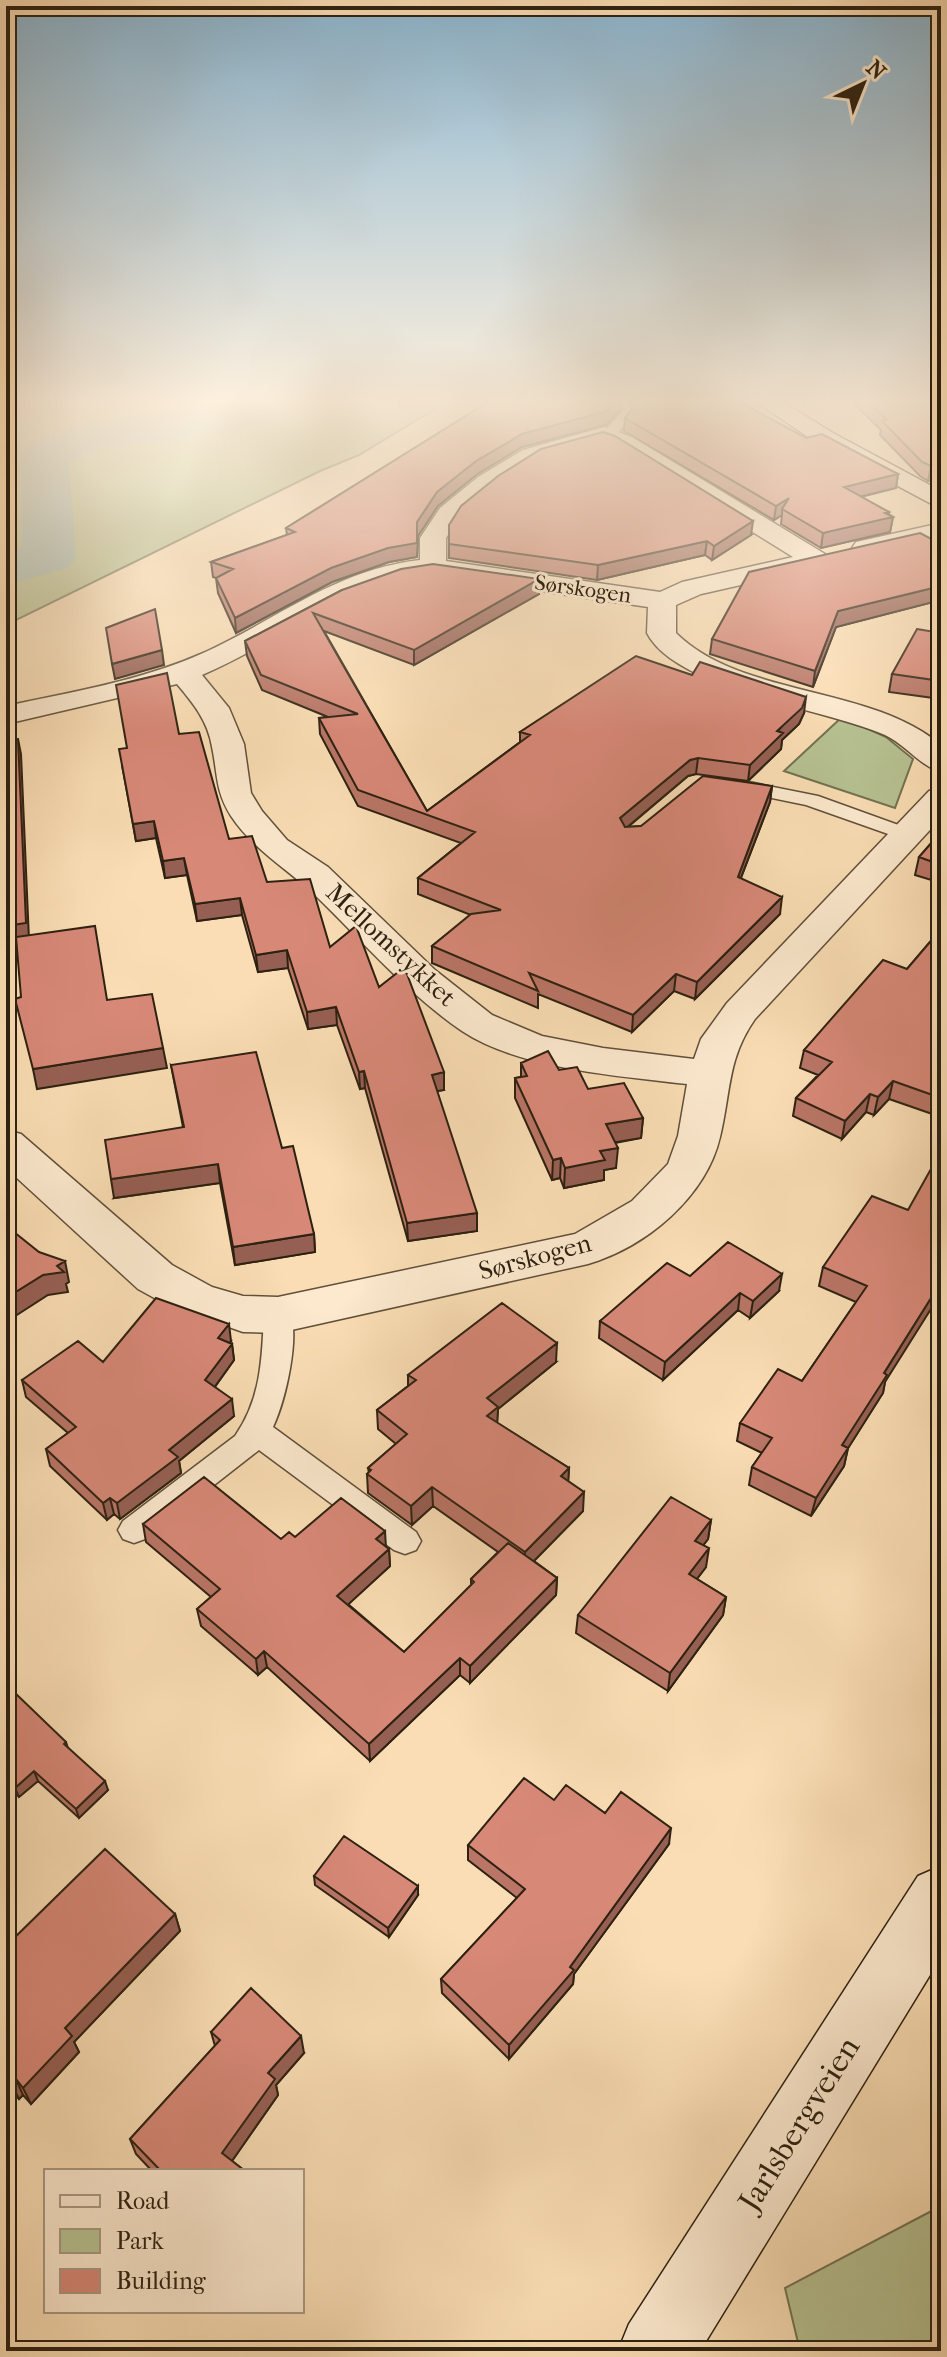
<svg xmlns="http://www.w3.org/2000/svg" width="947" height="2357" viewBox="0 0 947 2357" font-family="'IM FELL French Canon',serif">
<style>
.green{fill:#b7c292;stroke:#727252;stroke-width:2}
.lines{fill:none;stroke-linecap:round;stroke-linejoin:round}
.river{fill:#9fbbb3;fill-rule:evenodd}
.service-casing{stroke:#60503a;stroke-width:3}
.minor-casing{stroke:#60503a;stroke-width:3}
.secondary-casing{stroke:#2d2111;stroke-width:3}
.service{fill:#fce9ce;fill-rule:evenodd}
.minor{fill:#fce9ce;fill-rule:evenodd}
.secondary{fill:#fce9ce;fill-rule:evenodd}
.wall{fill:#b97566;stroke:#2d2111;stroke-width:2}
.shaded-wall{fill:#965f53;stroke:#2d2111;stroke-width:2}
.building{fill:#d78877;stroke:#2d2111;stroke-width:2}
.labels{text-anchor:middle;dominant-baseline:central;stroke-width:6;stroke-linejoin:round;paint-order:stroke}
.far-street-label{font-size:22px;fill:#2d2111;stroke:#fce9ce}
.street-label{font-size:26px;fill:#2d2111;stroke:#fce9ce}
.near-street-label{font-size:32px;fill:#2d2111;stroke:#fce9ce}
</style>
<rect width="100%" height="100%" fill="#faddb4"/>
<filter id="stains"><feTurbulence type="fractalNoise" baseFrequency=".0025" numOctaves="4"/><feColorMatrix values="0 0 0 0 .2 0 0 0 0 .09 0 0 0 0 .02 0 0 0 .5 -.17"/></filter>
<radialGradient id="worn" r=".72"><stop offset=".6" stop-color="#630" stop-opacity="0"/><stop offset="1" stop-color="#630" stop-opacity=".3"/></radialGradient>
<path class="green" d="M 6,401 L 448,401 L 359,455 L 320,471 L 6,625 Z
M 842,717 L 886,737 L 913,759 L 895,808 L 784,771 Z
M 941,2206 L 941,2351 L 800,2351 L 785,2288 Z"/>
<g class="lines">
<path class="river" d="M 244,401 L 325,401 L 319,411 L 224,433 L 105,448 L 69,461 L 76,557 L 68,568 L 6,585 L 6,552 L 22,548 L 21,454 C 49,414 195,412 244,401 Z"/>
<g class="service-casing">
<path id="service" d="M 622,401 L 634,401 L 638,410 L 617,434 L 599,437 L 599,431 L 607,428 L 624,410 Z
M 739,780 L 818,796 L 915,831 L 918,835 L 908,841 L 806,805 L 732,790 L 729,786 L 732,782 Z
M 278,1305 L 288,1308 C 302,1332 285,1402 273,1427 L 416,1532 L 421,1541 L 416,1550 L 405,1554 L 394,1550 L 259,1450 L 145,1539 L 134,1543 L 123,1539 L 118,1530 L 123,1521 L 235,1436 C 261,1399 262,1359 264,1315 L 268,1308 Z"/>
</g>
<g class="minor-casing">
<path id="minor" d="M 604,427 L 632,437 L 825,554 L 829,560 L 825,566 L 701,594 L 676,605 L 676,633 C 742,698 868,684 941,745 L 941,772 C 920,766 906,745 885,735 C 827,709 676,690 647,633 L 648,607 L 433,575 C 344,585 282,641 202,675 L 229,708 L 244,744 L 251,793 L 262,811 L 287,840 L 328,867 L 435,970 L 492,1015 L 542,1036 L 603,1048 L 694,1059 L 701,1039 L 727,1003 L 929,791 L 941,788 L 941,818 L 755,1019 C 727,1059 731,1092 720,1137 C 706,1197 646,1247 588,1264 L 278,1333 L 243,1332 L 226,1326 L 178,1311 L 138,1289 L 6,1168 L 6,1130 L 21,1134 L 172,1265 L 212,1287 L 243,1296 L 278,1297 L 575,1234 L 632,1201 L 668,1164 L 678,1136 L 687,1084 C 620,1076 519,1069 462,1031 C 409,995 365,944 319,899 C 290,870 254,851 231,816 C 215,790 218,775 212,747 C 208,721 193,703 177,684 L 6,724 L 6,706 C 72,692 139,681 201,654 C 275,621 336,569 420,560 L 420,538 L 440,508 L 478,477 L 523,450 ZM 602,442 L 616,447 L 793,557 L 682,582 L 660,592 L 446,561 L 446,538 L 459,518 L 496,487 L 539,460 Z
M 941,523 L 941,539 L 865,556 L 856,554 L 852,548 L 856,542 Z"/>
</g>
<g class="secondary-casing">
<path id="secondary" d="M 755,401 L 781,401 L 833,433 L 941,491 L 941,509 L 817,443 Z
M 941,1866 L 941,1957 L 700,2351 L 618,2351 L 629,2324 L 918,1876 Z"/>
</g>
<use href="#service" class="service"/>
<use href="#minor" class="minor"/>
<use href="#secondary" class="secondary"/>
</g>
<path class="wall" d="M 490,401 L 621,401 L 621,409 L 606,425 L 522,447 L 476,475 L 438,506 L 418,536 L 417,557 L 389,562 L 332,582 L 236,633 L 218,593 L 216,578 L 213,577 L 211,562 L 287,535 L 286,528 Z
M 636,401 L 737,401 L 806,438 L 898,474 L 896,488 L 861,497 L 893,517 L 890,532 L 821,548 L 781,524 L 782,515 L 774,520 L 624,431 L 625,418 L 637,402 Z
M 851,401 L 941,401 L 941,478 L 928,481 L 920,476 L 880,435 L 881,430 Z
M 449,525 L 751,535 L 712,560 L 705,555 L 597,580 L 449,558 Z
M 941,544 L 941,600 L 836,627 L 813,687 L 710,654 L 712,639 Z
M 539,579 L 539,594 L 414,665 L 324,631 L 427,811 L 520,742 L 520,732 L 804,713 L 799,724 L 782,740 L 781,749 L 748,781 L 696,774 L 688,776 L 628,827 L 641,826 L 772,786 L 770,802 L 741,878 L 780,914 L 695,999 L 674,991 L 632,1032 L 538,994 L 538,1008 L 432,963 L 432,946 L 471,915 L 418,894 L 418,878 L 461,843 L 358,806 L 320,734 L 319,718 L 328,717 L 262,690 L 247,656 L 245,641 L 342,590 Z
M 941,633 L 941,699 L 889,692 L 892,674 Z
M 179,734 L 229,839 L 267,882 L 330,947 L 379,987 L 444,1090 L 437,1091 L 477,1231 L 408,1241 L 365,1088 L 360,1089 L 337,1025 L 308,1029 L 288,968 L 258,972 L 242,915 L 197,921 L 187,875 L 165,878 L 156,838 L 136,841 L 122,765 Z
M 941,832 L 941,883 L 915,875 L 919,857 Z
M 941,929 L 941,1117 L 889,1099 L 874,1115 L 866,1112 L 842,1139 L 793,1116 L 796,1098 L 818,1075 L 800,1068 L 804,1050 L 907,969 Z
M 521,1063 L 559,1070 L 588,1089 L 643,1118 L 641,1138 L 615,1143 L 616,1168 L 604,1170 L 604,1180 L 564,1188 L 560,1178 L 552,1180 L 515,1098 L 515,1078 L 521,1077 Z
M 171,1065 L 282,1148 L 314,1234 L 315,1252 L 235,1265 L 220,1183 L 114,1198 L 183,1127 Z
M 908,1210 L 885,1382 L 883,1393 L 848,1448 L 844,1466 L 811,1516 L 749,1485 L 752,1467 L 762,1453 L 737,1441 L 740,1423 L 802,1381 L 856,1302 L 819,1286 L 823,1267 Z
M 690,1276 L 779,1291 L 750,1318 L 738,1310 L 663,1380 L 599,1338 L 600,1321 Z
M 231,1341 L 230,1343 L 232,1344 L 234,1360 L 215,1387 L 234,1416 L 179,1461 L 181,1473 L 120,1519 L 114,1514 L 107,1520 L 50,1466 L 46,1449 L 68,1433 L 26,1397 L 22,1380 L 103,1362 Z
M 556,1362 L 498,1409 L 497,1423 L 569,1468 L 568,1481 L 583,1511 L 534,1561 L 557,1578 L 556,1595 L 470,1683 L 460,1675 L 370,1761 L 267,1667 L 258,1675 L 201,1626 L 197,1609 L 211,1597 L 146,1542 L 143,1524 L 281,1539 L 295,1537 L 386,1547 L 389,1549 L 390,1566 L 348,1604 L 404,1652 L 471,1585 L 471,1579 L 498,1552 L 433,1506 L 412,1525 L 368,1493 L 367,1474 L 369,1473 L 368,1468 L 396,1444 L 378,1429 L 377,1410 L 408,1386 L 408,1375 Z
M 711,1520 L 708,1539 L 703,1545 L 706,1567 L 697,1579 L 726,1597 L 723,1615 L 668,1691 L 576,1633 L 578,1615 Z
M 6,1699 L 66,1742 L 68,1748 L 108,1790 L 79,1818 L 38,1781 L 19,1797 L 6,1785 Z
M 554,1800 L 605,1813 L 669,1844 L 574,1974 L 573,1984 L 509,2059 L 442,1993 L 441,1979 L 517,1898 L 468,1860 L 468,1845 Z
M 314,1876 L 418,1895 L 389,1937 L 315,1885 Z
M 175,1914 L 180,1931 L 74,2042 L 79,2052 L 31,2104 L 23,2095 L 19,2099 L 6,2085 L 6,1946 Z
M 211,2032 L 304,2053 L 276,2085 L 278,2095 L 232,2161 L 245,2171 L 152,2171 L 136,2154 L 130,2139 L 215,2046 Z"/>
<path class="shaded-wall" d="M 617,401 L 621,401 L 621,409 L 606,425 L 522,447 L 476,475 L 438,506 L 418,536 L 417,557 L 389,562 L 332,582 L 236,633 L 235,618 L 417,522 L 437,492 L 476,461 L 522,434 Z
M 941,464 L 941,478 L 928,481 L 931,466 Z
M 898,474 L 896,488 L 842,501 L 844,487 Z
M 789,498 L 782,509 L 782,515 L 774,520 L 776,506 Z
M 889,512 L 888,518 L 893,517 L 890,532 L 821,548 L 823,533 Z
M 753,521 L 751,535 L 712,560 L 714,546 Z
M 707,541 L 705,555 L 597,580 L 598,565 Z
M 539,579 L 539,594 L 414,665 L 414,650 Z
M 941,586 L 941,600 L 836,627 L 813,687 L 815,671 L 838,611 Z
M 162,650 L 164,665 L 115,679 L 112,664 Z
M 806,697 L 804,713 L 799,724 L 782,740 L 781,749 L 748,781 L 750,765 Z
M 18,739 L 21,754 L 29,940 L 6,943 Z
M 698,758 L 696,774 L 688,776 L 619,834 L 620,818 L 690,760 Z
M 772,786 L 770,802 L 735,893 L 738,877 Z
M 154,821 L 156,838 L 136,841 L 133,824 Z
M 184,858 L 187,875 L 165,878 L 163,861 Z
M 782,897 L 780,914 L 695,999 L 697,982 Z
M 240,898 L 242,915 L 197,921 L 195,904 Z
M 287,950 L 288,968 L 258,972 L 256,955 Z
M 676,974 L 674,991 L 632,1032 L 633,1015 Z
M 336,1007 L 337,1025 L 308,1029 L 307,1012 Z
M 163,1048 L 167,1068 L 37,1089 L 33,1069 Z
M 364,1071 L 365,1088 L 360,1089 L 359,1072 Z
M 444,1072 L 444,1090 L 432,1092 L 432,1075 Z
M 893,1081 L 889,1099 L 874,1115 L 878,1097 Z
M 870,1094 L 866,1112 L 842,1139 L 845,1121 Z
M 643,1118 L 641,1138 L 605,1144 L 606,1124 Z
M 618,1148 L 616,1168 L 604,1170 L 604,1180 L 564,1188 L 565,1168 L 600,1151 Z
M 561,1158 L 560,1178 L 552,1180 L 553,1160 Z
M 218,1164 L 220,1183 L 114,1198 L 111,1179 Z
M 477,1213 L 477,1231 L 408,1241 L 407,1223 Z
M 314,1234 L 315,1252 L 235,1265 L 233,1247 Z
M 65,1261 L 69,1282 L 66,1284 L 68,1292 L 48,1295 L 6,1322 L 6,1298 Z
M 782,1274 L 779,1291 L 750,1318 L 753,1301 Z
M 941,1282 L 941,1293 L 885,1382 L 883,1393 L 845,1453 L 848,1448 L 844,1466 L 811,1516 L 816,1498 L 842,1445 L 884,1373 Z
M 740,1293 L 738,1310 L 663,1380 L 665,1362 Z
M 229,1324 L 231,1341 L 220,1355 L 218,1338 Z
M 557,1343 L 556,1362 L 498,1409 L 497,1426 L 487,1435 L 487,1398 Z
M 232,1344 L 234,1360 L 208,1396 L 205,1380 Z
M 232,1399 L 234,1416 L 179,1461 L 181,1473 L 120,1519 L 117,1503 L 169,1450 Z
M 569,1468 L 568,1487 L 561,1476 Z
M 432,1487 L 433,1506 L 412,1525 L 411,1506 Z
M 584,1492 L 583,1511 L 524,1571 L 525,1552 Z
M 110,1498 L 114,1514 L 107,1520 L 103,1503 Z
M 711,1520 L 708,1539 L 692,1560 L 695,1541 Z
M 385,1531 L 386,1548 L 376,1539 Z
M 709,1548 L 706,1567 L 686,1593 L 689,1574 Z
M 389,1549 L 390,1566 L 339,1613 L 337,1596 Z
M 557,1578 L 556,1595 L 470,1683 L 470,1666 Z
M 726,1597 L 723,1615 L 668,1691 L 670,1673 Z
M 264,1651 L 267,1667 L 258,1675 L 256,1659 Z
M 460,1658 L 460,1675 L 370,1761 L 369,1744 Z
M 34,1771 L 38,1781 L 19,1797 L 15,1788 Z
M 105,1781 L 108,1790 L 79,1818 L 76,1809 Z
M 671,1828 L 669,1844 L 574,1974 L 573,1984 L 509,2059 L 509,2045 L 570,1967 Z
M 418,1886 L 418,1895 L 389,1937 L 388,1928 Z
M 175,1914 L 180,1931 L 74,2042 L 79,2052 L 31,2104 L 23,2088 L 65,2028 Z
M 301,2036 L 304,2053 L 276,2085 L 278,2095 L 227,2168 L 222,2153 L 268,2073 Z
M 16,2079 L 23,2095 L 19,2099 L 11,2083 Z"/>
<path class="building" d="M 490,401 L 617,401 L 607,411 L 522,434 L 476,461 L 437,492 L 417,522 L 417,543 L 388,548 L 331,568 L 235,618 L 216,578 L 233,569 L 211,562 L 295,532 L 286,528 Z
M 638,401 L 737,401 L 806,438 L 822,434 L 898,474 L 844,487 L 889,512 L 885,513 L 893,517 L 823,533 L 782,509 L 789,498 L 776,506 L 625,418 Z
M 867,401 L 941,401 L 941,464 L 931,466 L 922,462 L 882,421 L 887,420 Z
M 603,432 L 615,436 L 753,521 L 714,546 L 707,541 L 598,565 L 449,544 L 449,525 L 461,506 L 498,476 L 541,449 Z
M 920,533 L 941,544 L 941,586 L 838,611 L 815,671 L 712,639 L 749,572 Z
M 433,564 L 539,579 L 414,650 L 313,613 L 427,811 L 530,735 L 520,732 L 636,656 L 692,675 L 700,662 L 806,697 L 802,708 L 777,731 L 783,733 L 750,765 L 698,758 L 690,760 L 620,818 L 625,827 L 641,826 L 703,776 L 772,786 L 738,877 L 782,897 L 697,982 L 676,974 L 633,1015 L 529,973 L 538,991 L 432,946 L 471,914 L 501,910 L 418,878 L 475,832 L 358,790 L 319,718 L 358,714 L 261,675 L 245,641 L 342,590 L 401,569 Z
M 155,609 L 162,650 L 112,664 L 106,628 Z
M 917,629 L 941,633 L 941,681 L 892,674 Z
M 167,673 L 179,734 L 199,732 L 229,839 L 252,836 L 267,882 L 310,879 L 330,947 L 356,926 L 379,987 L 402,969 L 407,974 L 444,1072 L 432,1075 L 477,1213 L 407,1223 L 364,1071 L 359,1072 L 336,1007 L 307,1012 L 287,950 L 256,955 L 240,898 L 195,904 L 184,858 L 163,861 L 154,821 L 133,824 L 119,749 L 127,748 L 116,685 Z
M 18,739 L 26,923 L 6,926 L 6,740 Z
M 941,832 L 941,865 L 919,857 Z
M 95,926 L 107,1000 L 152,994 L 163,1048 L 33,1069 L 15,999 L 21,997 L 16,937 Z
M 941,929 L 941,1098 L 893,1081 L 878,1097 L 870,1094 L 845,1121 L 796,1098 L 832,1062 L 804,1050 L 883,960 L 907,969 Z
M 548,1051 L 559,1070 L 577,1067 L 588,1089 L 624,1083 L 643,1118 L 606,1124 L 618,1148 L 600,1151 L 605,1160 L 565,1168 L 561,1158 L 553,1160 L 515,1078 L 527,1076 L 521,1063 Z
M 256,1052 L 282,1148 L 293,1146 L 314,1234 L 233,1247 L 218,1164 L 111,1179 L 105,1140 L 184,1127 L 171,1065 Z
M 941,1151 L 941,1282 L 884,1373 L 887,1375 L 842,1445 L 848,1448 L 816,1498 L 752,1467 L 772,1438 L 740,1423 L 778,1369 L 802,1381 L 867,1286 L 823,1267 L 872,1196 L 908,1210 Z
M 14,1232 L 39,1252 L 65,1261 L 57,1266 L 64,1272 L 43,1275 L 6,1298 L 6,1237 Z
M 728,1242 L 782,1274 L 753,1301 L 740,1293 L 665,1362 L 600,1321 L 667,1263 L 690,1276 Z
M 156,1298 L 229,1324 L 218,1338 L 232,1344 L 205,1380 L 232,1399 L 169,1450 L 178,1457 L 117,1503 L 110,1498 L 103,1503 L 46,1449 L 76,1427 L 22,1380 L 78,1341 L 103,1362 Z
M 502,1303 L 557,1343 L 487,1398 L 498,1407 L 487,1416 L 569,1468 L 561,1476 L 584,1492 L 525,1552 L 432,1487 L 411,1506 L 367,1474 L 371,1470 L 368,1468 L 407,1434 L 377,1410 L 416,1380 L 408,1375 Z
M 204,1477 L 281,1539 L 289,1532 L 295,1537 L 341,1498 L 385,1531 L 376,1539 L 389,1549 L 337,1596 L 404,1652 L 474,1582 L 471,1579 L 508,1543 L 557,1578 L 470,1666 L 460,1658 L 369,1744 L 264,1651 L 256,1659 L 197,1609 L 220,1589 L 143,1524 Z
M 671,1497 L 711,1520 L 695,1541 L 709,1548 L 689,1574 L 726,1597 L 670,1673 L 578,1615 Z
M 14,1692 L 66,1742 L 64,1744 L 105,1781 L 76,1809 L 34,1771 L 15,1788 L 6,1779 L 6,1699 Z
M 524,1778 L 554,1800 L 566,1785 L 605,1813 L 621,1792 L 671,1828 L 570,1967 L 574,1970 L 509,2045 L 441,1979 L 525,1889 L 468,1845 Z
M 344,1836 L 418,1886 L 388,1928 L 314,1876 Z
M 105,1849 L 175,1914 L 65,2028 L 72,2036 L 23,2088 L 16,2079 L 11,2083 L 6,2078 L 6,1946 Z
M 251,1988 L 301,2036 L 268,2073 L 275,2079 L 222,2153 L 245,2171 L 161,2171 L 130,2139 L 220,2040 L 211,2032 Z"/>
<linearGradient id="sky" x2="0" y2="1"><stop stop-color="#8bb7d3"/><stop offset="0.55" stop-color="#fdf0dd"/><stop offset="1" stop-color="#fdf0dd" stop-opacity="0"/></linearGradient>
<rect width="947" height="731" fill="url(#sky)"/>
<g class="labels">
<g class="far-street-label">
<text transform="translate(583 589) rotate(8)">Sørskogen</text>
</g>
<g class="street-label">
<text transform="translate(391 945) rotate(43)">Mellomstykket</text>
<text transform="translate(535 1257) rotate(-15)">Sørskogen</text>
</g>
<g class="near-street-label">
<text transform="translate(799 2124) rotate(-58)">Jarlsbergveien</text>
</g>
</g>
<rect width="947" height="2357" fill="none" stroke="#faddb4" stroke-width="32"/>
<rect x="8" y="8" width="931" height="2341" fill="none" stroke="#2d2111" stroke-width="4"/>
<rect x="16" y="16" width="915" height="2325" fill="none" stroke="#2d2111" stroke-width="2"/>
<rect x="44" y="2169" width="260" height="144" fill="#fce9ce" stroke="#a99982" stroke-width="2"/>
<rect x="60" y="2195" width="40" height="12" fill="#fce9ce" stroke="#a99982" stroke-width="2"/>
<text x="116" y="2209" font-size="24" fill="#2d2111">Road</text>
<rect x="60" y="2229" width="40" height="24" fill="#b7c292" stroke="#a99982" stroke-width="2"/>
<text x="116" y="2249" font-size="24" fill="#2d2111">Park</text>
<rect x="60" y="2269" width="40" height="24" fill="#d78877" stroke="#a99982" stroke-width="2"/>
<text x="116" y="2289" font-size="24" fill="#2d2111">Building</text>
<g transform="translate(863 84) rotate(43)" stroke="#fce9ce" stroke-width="6" paint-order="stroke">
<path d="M0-6L14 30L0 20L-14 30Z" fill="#2d2111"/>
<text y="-12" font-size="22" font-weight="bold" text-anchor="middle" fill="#2d2111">N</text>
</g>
<rect width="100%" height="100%" filter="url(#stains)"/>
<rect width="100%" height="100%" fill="url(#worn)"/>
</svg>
